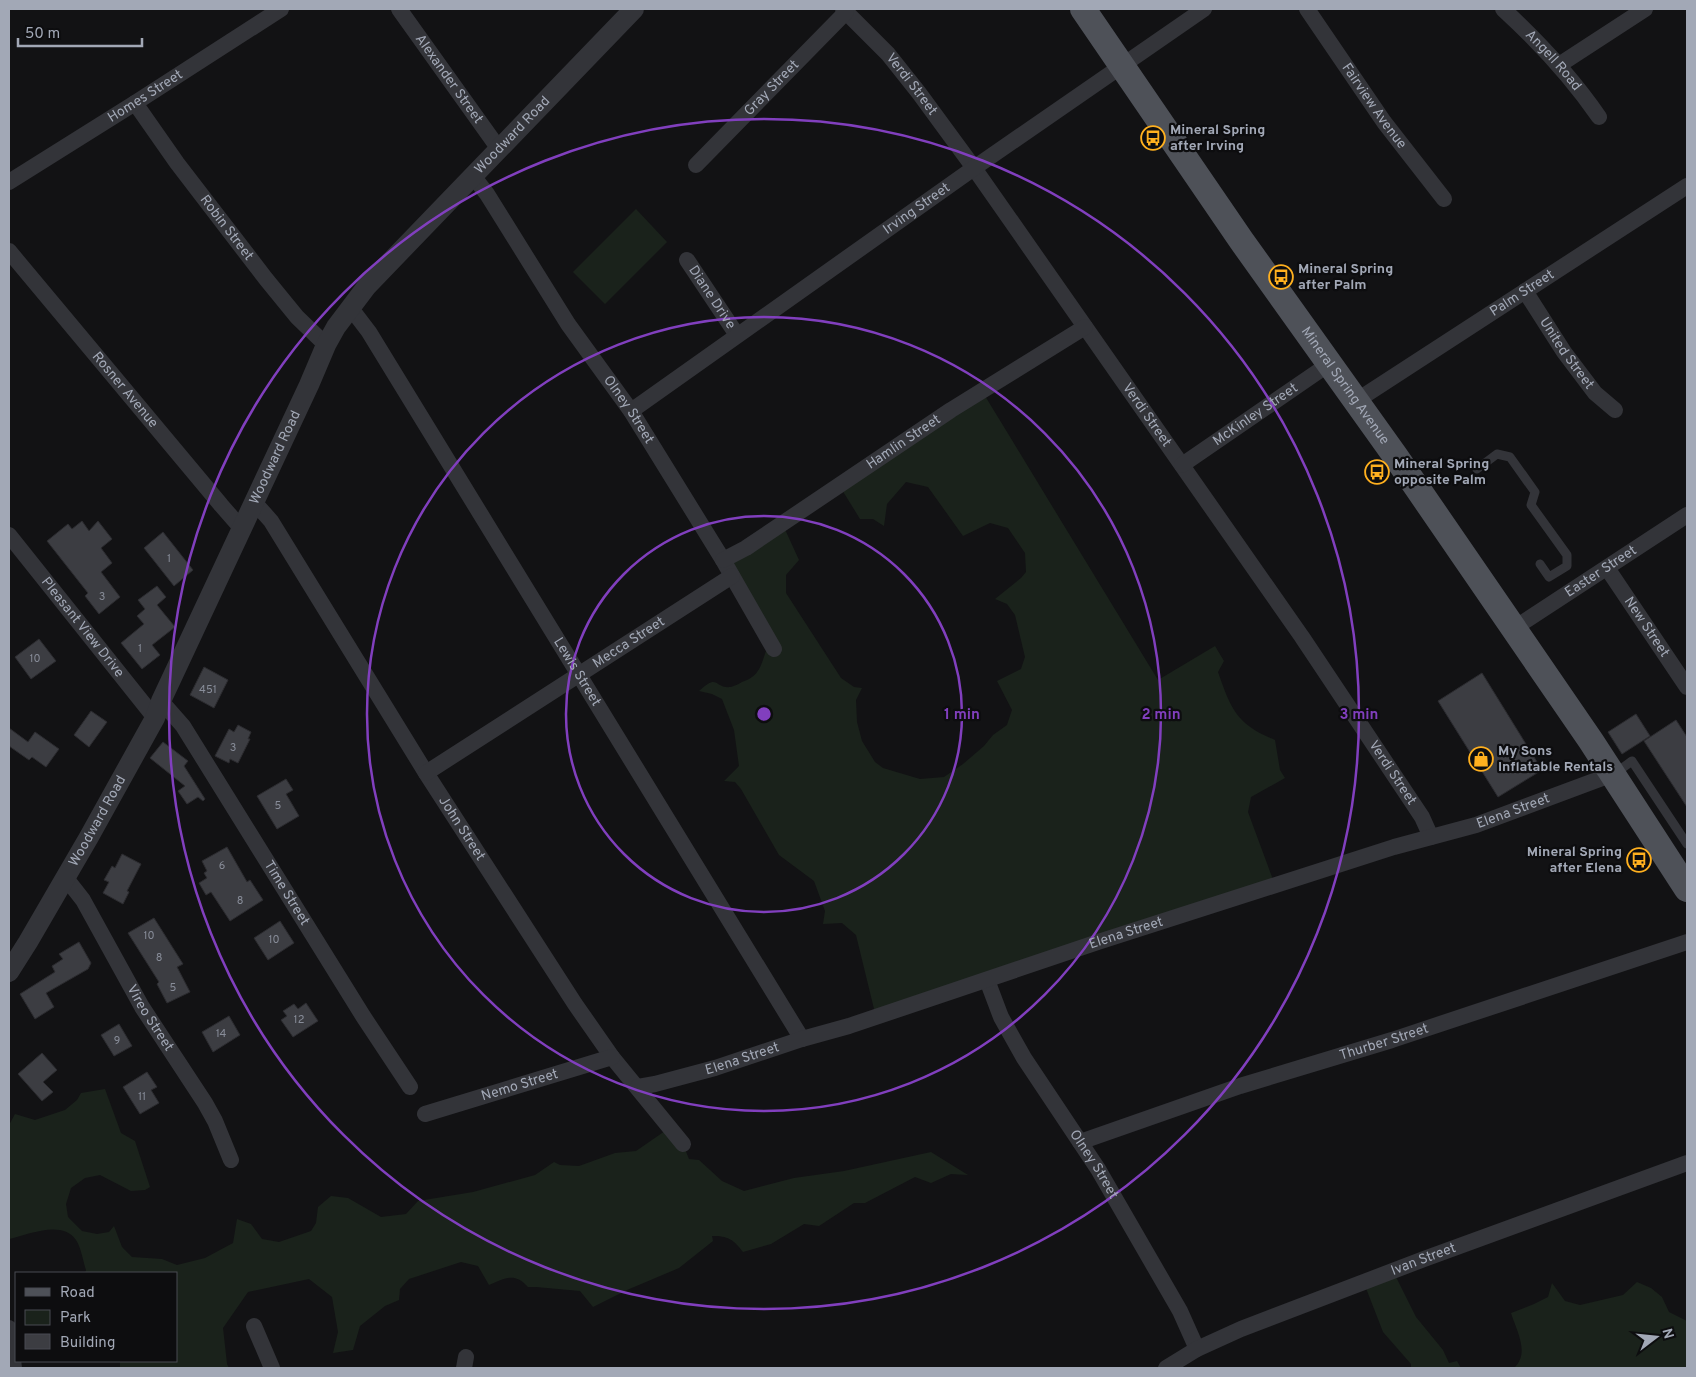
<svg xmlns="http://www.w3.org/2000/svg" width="1696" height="1377" viewBox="0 0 1696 1377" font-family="Overpass,sans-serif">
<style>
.green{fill:#1a221b}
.building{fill:#3c3d42;stroke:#2c2c30}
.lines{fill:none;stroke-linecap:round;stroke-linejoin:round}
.service{stroke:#333439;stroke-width:9}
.minor{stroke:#333439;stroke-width:16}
.tertiary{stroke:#333439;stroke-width:20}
.primary{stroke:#4e5158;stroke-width:26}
.ring{fill:none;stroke:#813fbe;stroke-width:2.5}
.labels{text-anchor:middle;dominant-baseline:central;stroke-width:4.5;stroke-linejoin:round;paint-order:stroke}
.number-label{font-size:11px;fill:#888d99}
.street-label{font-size:14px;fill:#a2a8b6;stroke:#0d0d0f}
.poi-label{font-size:14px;font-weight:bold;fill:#a2a8b6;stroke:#0d0d0f;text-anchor:start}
.centre{fill:#813fbe;stroke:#0d0d0f;stroke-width:2.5}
.ring-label{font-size:15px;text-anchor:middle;font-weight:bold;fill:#813fbe;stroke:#0d0d0f;stroke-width:4.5;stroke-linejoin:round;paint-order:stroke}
</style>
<rect width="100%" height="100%" fill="#121214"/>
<path class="green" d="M 636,209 L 667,242 L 605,304 L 573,272 Z
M 982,391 L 1158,680 L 1215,646 L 1224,661 L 1218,672 C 1231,709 1236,724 1275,740 L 1280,770 L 1285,778 L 1251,797 L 1248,812 L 1275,885 L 875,1013 L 856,935 L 842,923 L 823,924 L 825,911 L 814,881 L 779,855 L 741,789 L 735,782 L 724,781 L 739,766 L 734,730 L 722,699 L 712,694 L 699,691 C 719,672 714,689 731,687 C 734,686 739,684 742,682 C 760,676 761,665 767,648 L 720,561 L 783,525 L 799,560 L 786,575 L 786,593 L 841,678 L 854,687 L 862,688 L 856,700 L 857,722 L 862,741 L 875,762 L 883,768 L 920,779 L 944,777 L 963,764 L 984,746 L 993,735 L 1007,725 L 1012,710 L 997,681 L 1021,669 L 1025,657 L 1015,615 L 1007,604 L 995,599 L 1021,578 L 1026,572 L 1025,553 L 1008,528 L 990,523 L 963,536 L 928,487 L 906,482 L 887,504 L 884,526 L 873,519 L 860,519 L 839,485 Z
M 105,1089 L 121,1133 L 135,1141 L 150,1187 L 145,1190 L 131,1191 L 100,1175 L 85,1178 L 71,1188 L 66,1204 L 68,1217 L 82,1231 L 97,1234 L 109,1232 L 114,1226 L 122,1247 L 132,1257 L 162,1259 L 177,1265 L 205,1258 L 233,1243 L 237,1219 L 251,1224 L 262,1239 L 279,1242 L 311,1231 L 316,1223 L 318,1207 L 331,1196 L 348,1198 L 381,1217 L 406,1214 L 418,1201 L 473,1192 L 535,1175 L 554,1162 L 560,1165 L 579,1166 L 615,1153 L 636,1151 L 665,1131 L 683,1144 L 689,1159 L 699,1160 L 722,1181 L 744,1191 L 794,1178 L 844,1171 L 931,1152 L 968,1175 L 951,1174 L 931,1183 L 915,1177 L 865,1203 L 854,1203 L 819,1226 L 804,1224 L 771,1244 L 743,1252 C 733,1239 728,1236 712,1236 L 713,1241 L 679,1268 L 627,1290 L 593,1307 L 580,1291 L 536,1287 L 528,1287 C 515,1272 505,1278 489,1285 L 478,1266 L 461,1262 L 409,1279 L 400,1289 L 399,1300 L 385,1306 L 360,1326 L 353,1350 L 333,1353 L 338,1332 L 332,1297 L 309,1279 L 248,1292 L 223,1328 L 227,1364 L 229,1368 L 120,1368 L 120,1361 L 176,1361 L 176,1273 L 85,1273 L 86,1270 C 83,1261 81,1247 76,1240 C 62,1219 27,1235 9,1239 L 9,1125 L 15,1114 L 35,1120 L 65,1110 L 77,1100 L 81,1093 Z
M 1393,1271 L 1416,1317 L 1443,1350 L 1449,1363 L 1457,1361 L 1461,1368 L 1411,1368 L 1411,1364 L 1383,1332 L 1364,1283 Z
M 1637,1282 L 1651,1288 L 1662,1297 L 1669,1312 L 1687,1321 L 1687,1368 L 1514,1368 C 1530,1353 1517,1332 1511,1313 L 1534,1304 L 1548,1297 L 1552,1283 L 1565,1301 L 1580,1305 L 1623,1295 Z"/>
<path class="building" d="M 82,521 L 89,531 L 98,521 L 112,539 L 101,548 L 112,563 L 101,572 L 120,597 L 99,614 L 85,596 L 88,593 L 47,541 L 68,524 L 72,529 Z
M 163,532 L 193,570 L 174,586 L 144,548 Z
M 157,586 L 166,597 L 157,605 L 175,627 L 152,645 L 160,655 L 142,669 L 121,643 L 144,624 L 137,616 L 145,609 L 138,600 Z
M 39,639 L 56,661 L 31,679 L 15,657 Z
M 204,667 L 228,680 L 214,708 L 190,695 Z
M 1482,673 L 1542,770 L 1498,797 L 1438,701 Z
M 91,711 L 107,722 L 89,747 L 74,735 Z
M 1636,714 L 1650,736 L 1622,754 L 1608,732 Z
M 1676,720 L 1687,737 L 1687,807 L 1644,741 Z
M 238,725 L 251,732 L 248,739 L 250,739 L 238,763 L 230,759 L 229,763 L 215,756 L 229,729 L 234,732 Z
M 9,728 L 28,742 L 35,732 L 59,749 L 46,767 L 32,757 L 29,760 L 9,746 Z
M 163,742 L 188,761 L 184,766 L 205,799 L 203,801 L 198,797 L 187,804 L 178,791 L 185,786 L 150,758 Z
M 286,779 L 293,790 L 286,794 L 299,816 L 277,829 L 257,796 Z
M 227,847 L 247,882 L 250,880 L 263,900 L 230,921 L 211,892 L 206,895 L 199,883 L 207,878 L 204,873 L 207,871 L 202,861 Z
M 122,854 L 141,864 L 127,891 L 129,892 L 123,904 L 103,893 L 109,882 L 104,880 L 112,866 L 115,868 Z
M 154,918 L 183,964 L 177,967 L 190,992 L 167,1003 L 157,984 L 159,982 L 128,933 Z
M 280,921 L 294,943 L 268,960 L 254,938 Z
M 79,942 L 91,963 L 88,969 L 46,993 L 54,1007 L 35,1019 L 20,994 L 55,972 L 52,966 L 63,959 L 59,954 Z
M 306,1003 L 318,1021 L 293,1037 L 281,1020 L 287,1016 L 283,1011 L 294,1004 L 298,1009 Z
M 229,1016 L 240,1035 L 213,1052 L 202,1032 Z
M 119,1024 L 132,1046 L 114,1056 L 101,1035 Z
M 42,1053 L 57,1070 L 43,1082 L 53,1092 L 42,1101 L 18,1074 Z
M 147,1072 L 157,1087 L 151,1090 L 159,1103 L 140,1114 L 123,1087 Z"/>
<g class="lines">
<path class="service" d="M 1477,469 L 1497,454 L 1510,457 L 1535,492 L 1531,505 L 1567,555 L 1567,566 L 1549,577 L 1540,564
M 1614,774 L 1632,761 L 1687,844"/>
<g class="minor">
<path id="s1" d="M 399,9 L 499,149"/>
<path id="s2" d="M 843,9 L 888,54 L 919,93 L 974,168 L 1302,637 L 1422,817 L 1431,837"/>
<path id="s3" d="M 1307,9 L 1384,122 L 1444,199"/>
<path id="s4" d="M 1503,9 C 1540,43 1570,75 1599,117"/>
<path d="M 1559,65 L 1645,9"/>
<path id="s5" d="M 135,103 L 177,163 L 266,279 L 297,317 L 326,345"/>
<path id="s6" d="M 696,165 L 846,12"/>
<path id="s7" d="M 473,176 L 487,194 L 568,324 L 631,411 L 723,560 L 774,649"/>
<path id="s8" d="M 9,182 L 135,103 L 281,9"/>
<path id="s9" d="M 9,251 L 221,505 L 242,529"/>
<path id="s10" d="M 687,260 L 737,335"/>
<path id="s11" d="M 1525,291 L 1564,352 L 1595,393 L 1615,410"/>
<path id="s12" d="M 350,307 L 369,332 L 802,1039"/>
<path id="s13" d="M 1356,401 L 1687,186"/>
<path id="s14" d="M 631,411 L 974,168 L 1204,9"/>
<path id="s15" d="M 1182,465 L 1329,364"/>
<path id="s16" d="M 255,503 L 271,521 L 426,773 L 575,1004 L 612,1057 L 683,1144"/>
<path id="s17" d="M 9,535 L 155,718"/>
<path id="s18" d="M 723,560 L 746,548 L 951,410 L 1085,327"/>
<path id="s19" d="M 1607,568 L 1687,687"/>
<path id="s20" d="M 1513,629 L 1687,515"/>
<path id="s21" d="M 161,701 L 183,726 L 363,1016 L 410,1087"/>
<path id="s22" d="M 426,773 L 732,576"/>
<path id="s23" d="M 65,877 L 83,900 L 142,1007 L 205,1103 L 215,1121 L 231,1160"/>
<path id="s24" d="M 987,980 L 1001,1017 L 1024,1058 L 1098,1169 L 1180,1311 L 1197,1349"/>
<path id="s25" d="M 638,1087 L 655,1084 L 715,1068 L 802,1039 L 849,1026 L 1098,942 L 1394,847 L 1476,825 L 1613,774"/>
<path id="s26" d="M 425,1114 L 612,1057"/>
<path id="s27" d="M 1080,1142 L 1240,1086 L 1392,1040 L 1687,942"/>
<path d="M 254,1326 L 272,1368"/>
<path d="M 9,1328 L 14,1368"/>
<path d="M 464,1368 L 466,1357"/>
<path id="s28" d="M 1166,1368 L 1197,1349 L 1241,1329 L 1424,1259 L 1687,1163"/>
</g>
<path class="tertiary" id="s29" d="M 9,972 L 28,942 L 89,837 L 155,718 L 161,701 L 309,385 L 326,345 L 336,327 L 367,286 L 634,9"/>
<path class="primary" id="s30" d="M 1083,9 L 1241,240 L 1396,457 L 1591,741 L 1687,889"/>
</g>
<g class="ring">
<circle cx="764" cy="714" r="198"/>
<circle cx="764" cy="714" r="397"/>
<circle cx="764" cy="714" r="595"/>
</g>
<defs>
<g id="bus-ring" transform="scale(1.25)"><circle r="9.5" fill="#0d0d0f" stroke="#ffb01f" stroke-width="1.5"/><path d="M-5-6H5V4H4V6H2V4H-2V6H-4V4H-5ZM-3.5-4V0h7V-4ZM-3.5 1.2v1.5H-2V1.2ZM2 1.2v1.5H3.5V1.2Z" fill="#ffb01f"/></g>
<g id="shop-ring" transform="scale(1.25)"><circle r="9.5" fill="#0d0d0f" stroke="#ffb01f" stroke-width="1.5"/><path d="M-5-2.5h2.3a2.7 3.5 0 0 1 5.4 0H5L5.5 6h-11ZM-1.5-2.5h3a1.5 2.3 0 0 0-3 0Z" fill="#ffb01f"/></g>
</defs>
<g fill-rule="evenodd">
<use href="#bus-ring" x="1153" y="138"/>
<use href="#bus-ring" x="1281" y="277"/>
<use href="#bus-ring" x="1377" y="472"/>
<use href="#shop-ring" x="1481" y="759"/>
<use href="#bus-ring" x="1639" y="860"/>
</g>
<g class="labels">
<g class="number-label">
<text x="169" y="559">1</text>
<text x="102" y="597">3</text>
<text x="140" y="649">1</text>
<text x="35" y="659">10</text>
<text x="208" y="690">451</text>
<text x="233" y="748">3</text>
<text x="278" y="806">5</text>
<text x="222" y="866">6</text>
<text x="240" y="901">8</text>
<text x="149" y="936">10</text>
<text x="274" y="940">10</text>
<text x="159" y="958">8</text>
<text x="173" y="988">5</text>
<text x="299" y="1020">12</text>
<text x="221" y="1034">14</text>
<text x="117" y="1041">9</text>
<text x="142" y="1097">11</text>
</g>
<g class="street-label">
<text stroke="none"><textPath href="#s4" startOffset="72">Angell Road</textPath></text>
<text stroke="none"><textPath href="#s1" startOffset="86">Alexander Street</textPath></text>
<text stroke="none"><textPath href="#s2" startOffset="102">Verdi Street</textPath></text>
<text stroke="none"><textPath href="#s6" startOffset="108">Gray Street</textPath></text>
<text stroke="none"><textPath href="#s8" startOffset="161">Homes Street</textPath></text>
<text stroke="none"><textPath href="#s3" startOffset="118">Fairview Avenue</textPath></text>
<text stroke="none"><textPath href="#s29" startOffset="985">Woodward Road</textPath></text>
<text stroke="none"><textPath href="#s14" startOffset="350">Irving Street</textPath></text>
<text stroke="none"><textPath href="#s5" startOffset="155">Robin Street</textPath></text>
<text stroke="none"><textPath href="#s13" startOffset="198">Palm Street</textPath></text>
<text stroke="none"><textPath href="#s10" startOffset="45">Diane Drive</textPath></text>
<text stroke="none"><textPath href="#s11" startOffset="75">United Street</textPath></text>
<text stroke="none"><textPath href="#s30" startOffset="459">Mineral Spring Avenue</textPath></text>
<text stroke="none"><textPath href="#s9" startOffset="181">Rosner Avenue</textPath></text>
<text stroke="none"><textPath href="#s7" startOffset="281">Olney Street</textPath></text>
<text stroke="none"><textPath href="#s2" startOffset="508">Verdi Street</textPath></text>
<text stroke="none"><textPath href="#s15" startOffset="89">McKinley Street</textPath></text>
<text stroke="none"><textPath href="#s18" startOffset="216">Hamlin Street</textPath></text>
<text stroke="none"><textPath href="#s29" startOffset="580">Woodward Road</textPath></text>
<text stroke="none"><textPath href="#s20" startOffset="105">Easter Street</textPath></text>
<text stroke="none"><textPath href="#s17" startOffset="118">Pleasant View Drive</textPath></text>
<text stroke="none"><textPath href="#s19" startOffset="71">New Street</textPath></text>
<text stroke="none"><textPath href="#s22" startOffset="241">Mecca Street</textPath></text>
<text stroke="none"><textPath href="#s12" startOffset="430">Lewis Street</textPath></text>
<text stroke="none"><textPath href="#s2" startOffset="942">Verdi Street</textPath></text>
<text stroke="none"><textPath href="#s25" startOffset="918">Elena Street</textPath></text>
<text stroke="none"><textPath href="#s29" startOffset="175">Woodward Road</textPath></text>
<text stroke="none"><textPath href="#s16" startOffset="386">John Street</textPath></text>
<text stroke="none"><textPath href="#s21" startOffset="230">Time Street</textPath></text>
<text stroke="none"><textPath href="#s25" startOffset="512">Elena Street</textPath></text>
<text stroke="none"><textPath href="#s23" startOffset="165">Vireo Street</textPath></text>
<text stroke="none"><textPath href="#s27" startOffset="320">Thurber Street</textPath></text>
<text stroke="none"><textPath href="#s25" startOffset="108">Elena Street</textPath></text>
<text stroke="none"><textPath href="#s26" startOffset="99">Nemo Street</textPath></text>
<text stroke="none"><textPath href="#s24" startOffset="214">Olney Street</textPath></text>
<text stroke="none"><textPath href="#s28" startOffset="280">Ivan Street</textPath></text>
</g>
<g class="poi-label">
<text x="1170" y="130">Mineral Spring<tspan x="1170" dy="16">after Irving</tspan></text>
<text x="1298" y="269">Mineral Spring<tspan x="1298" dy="16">after Palm</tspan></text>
<text x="1394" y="464">Mineral Spring<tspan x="1394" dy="16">opposite Palm</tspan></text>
<text x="1498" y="751">My Sons<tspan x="1498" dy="16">Inflatable Rentals</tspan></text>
<text x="1622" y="852" text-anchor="end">Mineral Spring<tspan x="1622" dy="16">after Elena</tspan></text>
</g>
</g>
<circle cx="764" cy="714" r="8" class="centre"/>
<g class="ring-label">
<text x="962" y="719">1 min</text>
<text x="1161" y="719">2 min</text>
<text x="1359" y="719">3 min</text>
</g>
<rect width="1696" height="1377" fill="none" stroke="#a2a8b6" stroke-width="20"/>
<rect x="15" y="1272" width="162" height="90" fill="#0d0d0f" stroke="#494b52"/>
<rect x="25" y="1288" width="25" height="8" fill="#4e5158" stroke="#494b52"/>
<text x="60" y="1297" font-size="15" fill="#a2a8b6">Road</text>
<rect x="25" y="1310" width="25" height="15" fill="#1a221b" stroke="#494b52"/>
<text x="60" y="1322" font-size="15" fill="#a2a8b6">Park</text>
<rect x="25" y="1334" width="25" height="15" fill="#3c3d42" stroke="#494b52"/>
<text x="60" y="1347" font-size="15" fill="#a2a8b6">Building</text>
<g transform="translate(1656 1337) rotate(74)" stroke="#0d0d0f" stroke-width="4" paint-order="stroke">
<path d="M0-4L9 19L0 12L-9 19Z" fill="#a2a8b6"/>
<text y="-8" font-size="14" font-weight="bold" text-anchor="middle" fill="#a2a8b6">N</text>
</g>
<path d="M18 38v8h124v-8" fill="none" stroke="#a2a8b6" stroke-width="2.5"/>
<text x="25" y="38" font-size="15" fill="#a2a8b6" stroke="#0d0d0f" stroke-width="4" paint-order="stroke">50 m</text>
</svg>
